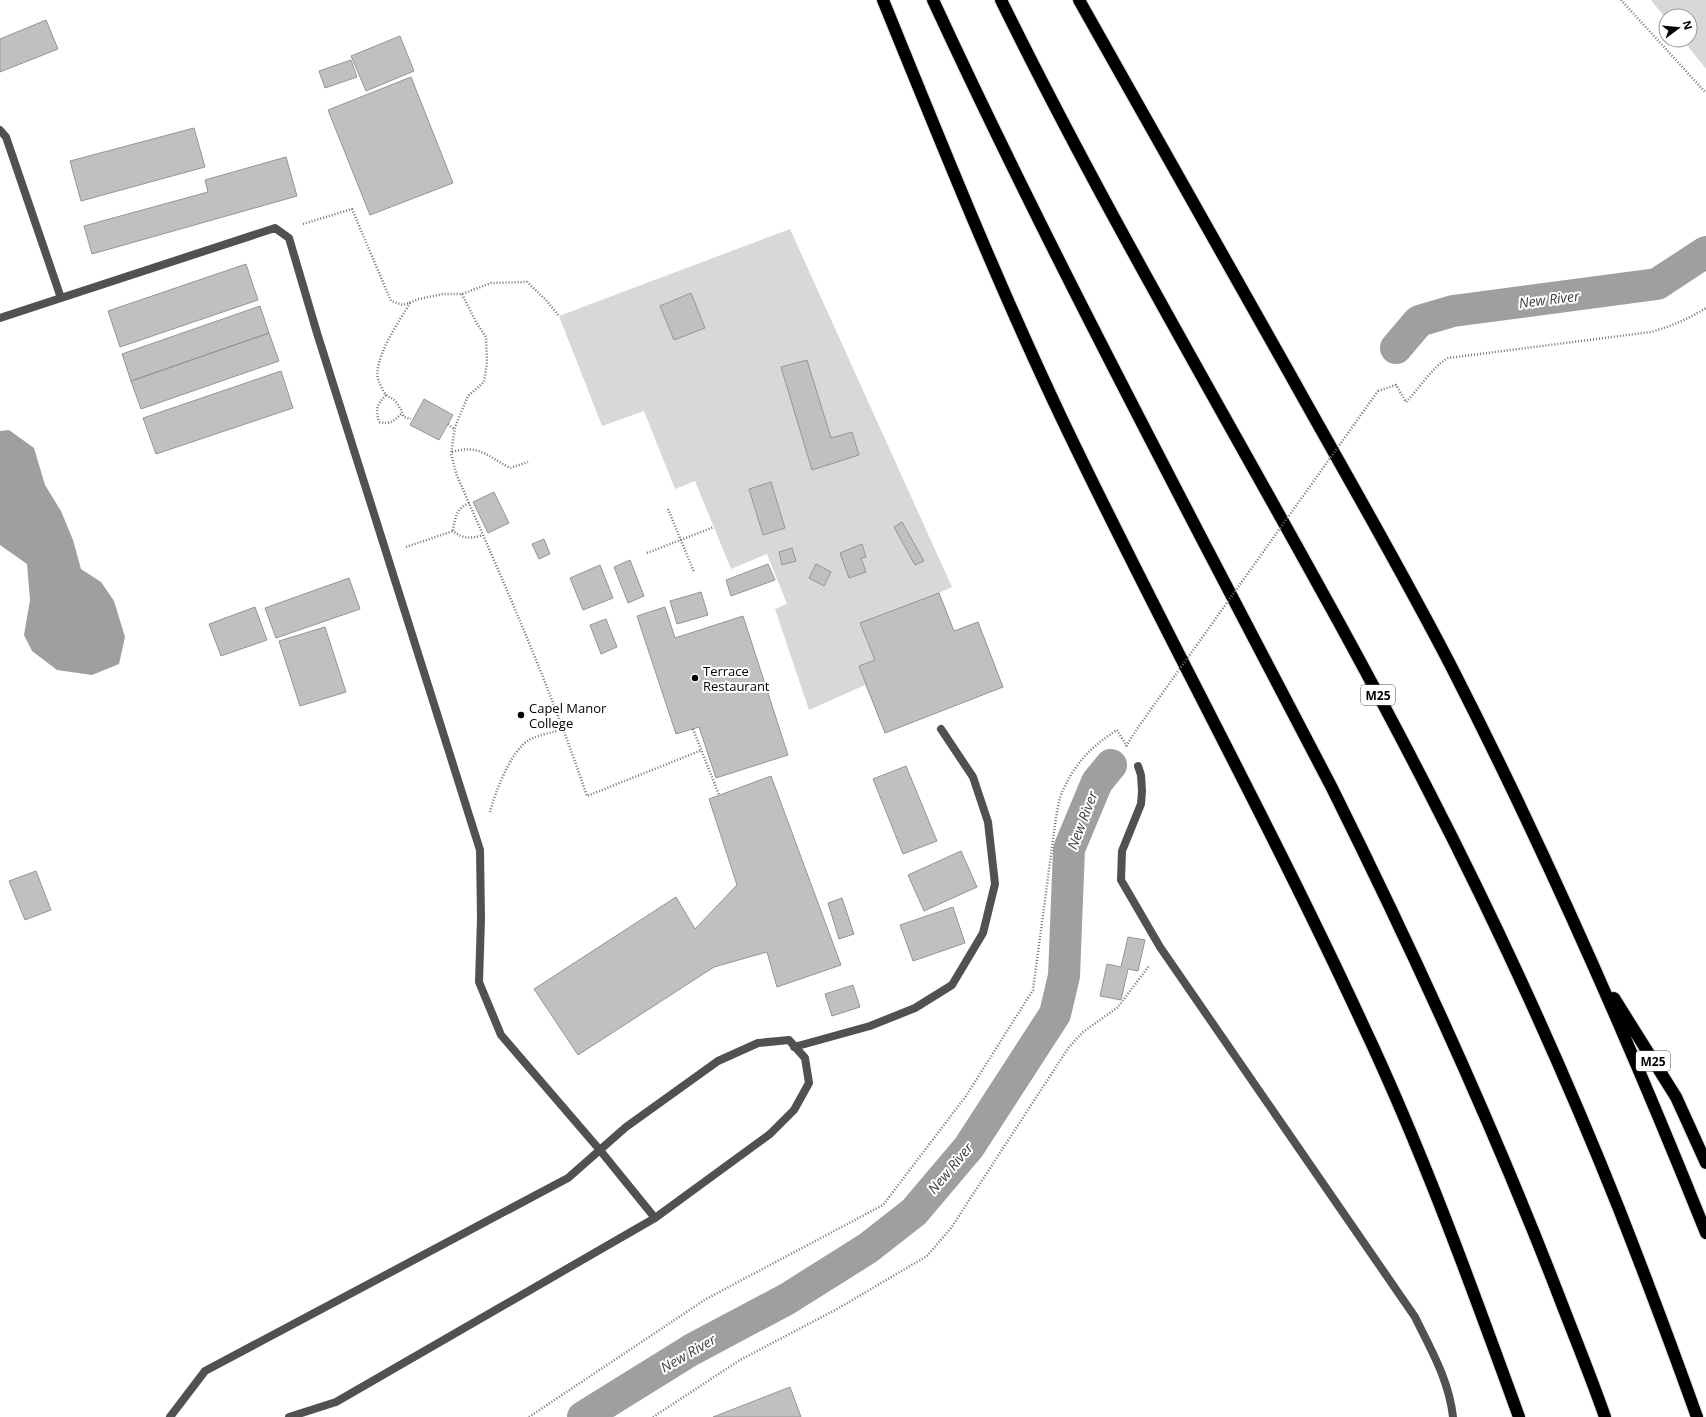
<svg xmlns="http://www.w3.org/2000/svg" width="1706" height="1417" viewBox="0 0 1706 1417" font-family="'Open Sans',sans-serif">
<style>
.green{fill:#d8d8d8}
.water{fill:#9f9f9f}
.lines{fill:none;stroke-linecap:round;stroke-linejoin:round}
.canal{stroke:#9f9f9f;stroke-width:32}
.building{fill:#c0c0c0;stroke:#959595}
.highway-casing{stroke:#dbdbdb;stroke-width:14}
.path{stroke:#737373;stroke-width:2.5;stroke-dasharray:1 2;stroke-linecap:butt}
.lane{stroke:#515151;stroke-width:8}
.highway{stroke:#000;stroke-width:12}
.path-bridge{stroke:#737373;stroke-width:2.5;stroke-dasharray:1 2;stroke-linecap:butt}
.poi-dot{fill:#000;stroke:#fff;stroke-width:1.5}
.labels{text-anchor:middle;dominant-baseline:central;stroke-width:4;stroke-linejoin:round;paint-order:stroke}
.shield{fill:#fff;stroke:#4c4c4c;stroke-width:1}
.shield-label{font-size:12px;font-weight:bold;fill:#000}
.poi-label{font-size:13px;fill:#000;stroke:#fff;text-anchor:start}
.water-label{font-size:14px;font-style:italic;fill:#404040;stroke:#fff}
</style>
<rect width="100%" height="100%" fill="#fff"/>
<path class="green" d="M 1651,0 L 1706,0 L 1706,69 L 1683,40 L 1690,40 L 1690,16 L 1666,16 L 1666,19 Z
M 790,229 L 952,587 L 939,593 L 954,631 L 978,622 L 1003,687 L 885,733 L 865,685 L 809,710 L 775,609 L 787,604 L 767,554 L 731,569 L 695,481 L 675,489 L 644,411 L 602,426 L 559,316 Z"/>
<path class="water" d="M 9,430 L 34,448 L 45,485 L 61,511 L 73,540 L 81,569 L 101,582 L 114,601 L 125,637 L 119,664 L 92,675 L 57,670 L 32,651 L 24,635 L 30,600 L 27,564 L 0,545 L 0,431 Z"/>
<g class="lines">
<path class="canal" d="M 1396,348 L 1419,321 L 1453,311 L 1657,284 L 1706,252
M 583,1417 L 691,1350 L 787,1299 L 868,1248 L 914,1212 L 969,1147 L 1055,1014 L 1064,976 L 1069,849 L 1097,782 L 1111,765"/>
</g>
<path class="building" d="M 46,20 L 58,49 L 0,72 L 0,39 Z
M 400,36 L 414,71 L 366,91 L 351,56 Z
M 351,60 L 357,77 L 325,88 L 319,71 Z
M 411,77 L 453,183 L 370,215 L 328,110 Z
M 194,128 L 205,167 L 81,201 L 70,161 Z
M 286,157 L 297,196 L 92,254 L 84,226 L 208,192 L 205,180 Z
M 246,264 L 258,300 L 120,347 L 108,311 Z
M 691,293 L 705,328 L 674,340 L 660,306 Z
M 260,306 L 269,333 L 131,381 L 122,354 Z
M 269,333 L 279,361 L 141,409 L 131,381 Z
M 807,360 L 831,438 L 852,432 L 859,455 L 812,470 L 781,367 Z
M 281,371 L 293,408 L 156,454 L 143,418 Z
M 424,399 L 453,415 L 439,440 L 410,425 Z
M 771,482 L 785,528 L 763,535 L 749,489 Z
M 494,492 L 509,523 L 488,533 L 473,502 Z
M 902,522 L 924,561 L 915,565 L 894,527 Z
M 544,539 L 550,554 L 539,559 L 532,544 Z
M 862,544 L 866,557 L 861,558 L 866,572 L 849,578 L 840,553 Z
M 792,548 L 796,561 L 782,565 L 779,552 Z
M 630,560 L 644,596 L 628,603 L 614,567 Z
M 768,564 L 775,580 L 731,596 L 726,580 Z
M 816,564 L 831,572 L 824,586 L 809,578 Z
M 600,565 L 613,598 L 583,610 L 570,578 Z
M 349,578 L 360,609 L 276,638 L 265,608 Z
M 701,592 L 708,615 L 677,624 L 670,601 Z
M 939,593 L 954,631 L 978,622 L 1003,687 L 885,733 L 859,666 L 875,660 L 860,623 Z
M 255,607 L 267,640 L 221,656 L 209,624 Z
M 665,607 L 675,638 L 743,616 L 788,755 L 716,778 L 699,727 L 676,734 L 637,616 Z
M 606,619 L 617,647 L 601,654 L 590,625 Z
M 325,627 L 346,692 L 300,706 L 279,641 Z
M 906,766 L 937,841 L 903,854 L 873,779 Z
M 771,776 L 841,965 L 777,987 L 767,952 L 714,967 L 578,1055 L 534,989 L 676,897 L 695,929 L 737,885 L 709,799 Z
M 961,851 L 977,887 L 924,911 L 908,875 Z
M 36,871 L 51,910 L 25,920 L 9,881 Z
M 842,898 L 854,934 L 839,939 L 828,903 Z
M 953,907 L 965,943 L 913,961 L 900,925 Z
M 1128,937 L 1145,940 L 1138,971 L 1128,969 L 1121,1000 L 1100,996 L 1107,964 L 1121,967 Z
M 853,985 L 860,1007 L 832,1016 L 825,994 Z
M 790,1387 L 801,1417 L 713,1417 Z"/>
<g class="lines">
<g class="highway-casing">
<path id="highway" d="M 883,0 C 940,140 996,280 1061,417 C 1158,621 1268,819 1363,1025 C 1423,1152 1471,1285 1519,1417
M 933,0 C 1018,184 1111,364 1204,543 C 1246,625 1290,706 1332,788 C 1415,955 1493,1125 1560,1299 C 1575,1338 1591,1377 1605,1417
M 1001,0 C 1133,269 1291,523 1428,790 C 1498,926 1562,1066 1619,1209 C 1646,1278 1672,1347 1697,1417
M 1079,0 C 1149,126 1220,251 1291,376 C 1345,473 1401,569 1452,668 C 1546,852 1629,1041 1706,1233
M 1614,998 L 1676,1097 L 1706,1163"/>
</g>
<path class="path" d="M 1621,0 L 1706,93
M 303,224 L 352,209 L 391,301 L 403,305 L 419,299 L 443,294 L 462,294 L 491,283 L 527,282 L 546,300 L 559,316
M 462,294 L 476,322 L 486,337 L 487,362 L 484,382 L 468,396 L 455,427 L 451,454 L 457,476 C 504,582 550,687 587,796 L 702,750
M 410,303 C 400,320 370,363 379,382 C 381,386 384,393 387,396 C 390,398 393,398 395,401 C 400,406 401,411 404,417 L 411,419
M 1378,391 L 1396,385 L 1406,402 C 1419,389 1432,367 1448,358 L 1651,332 C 1672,326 1688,319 1706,308
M 386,395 C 377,405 375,408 379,422 C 390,425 394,421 402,413
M 448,424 L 454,429
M 452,452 C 479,444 487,456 510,468 L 528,462
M 469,503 C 456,509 455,517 453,531 C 463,539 471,539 483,535
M 668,509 L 694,572
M 406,547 L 453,531
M 647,553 L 714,527
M 693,729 L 719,795
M 1126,746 L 1139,726
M 490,812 C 495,793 511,750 529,740 C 537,735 555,732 564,729
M 529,1417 L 706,1299 L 883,1205 L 966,1096 L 1033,990 L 1056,817 C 1058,808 1059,798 1063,790 C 1076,762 1092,746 1117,730 L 1128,748
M 653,1417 L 740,1360 L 837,1309 L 927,1256 L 951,1228 L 1069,1047 L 1083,1032 L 1118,1007 L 1149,966"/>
<path class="lane" d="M 0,130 L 6,137 L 61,298
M 0,318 L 275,228 L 289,238 L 317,333 L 480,850 L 481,919 L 479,982 L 501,1035 L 599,1149 L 655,1218
M 1138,766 L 1141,775 L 1142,791 L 1141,804 L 1122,851 L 1121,880 L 1160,947 L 1415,1317 C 1431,1350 1449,1380 1453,1417
M 794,1047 L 870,1026 L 915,1008 L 952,985 L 983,933 L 995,884 L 988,822 L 973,777 L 941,729
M 170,1417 L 205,1371 L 568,1178 L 626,1127 L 718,1061 L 758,1043 L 789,1040 L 805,1058 L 809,1083 L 794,1110 L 770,1134 L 655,1218 L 336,1402 L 289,1417"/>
<use href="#highway" class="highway"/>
<path class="path-bridge" d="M 1139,726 L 1378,391"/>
</g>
<g class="poi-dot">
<circle cx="695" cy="678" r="4"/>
<circle cx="521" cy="715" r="4"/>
</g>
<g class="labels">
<g class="shield">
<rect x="1361" y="685" width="34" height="20" rx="3"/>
<rect x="1636" y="1051" width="34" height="20" rx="3"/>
</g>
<g class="shield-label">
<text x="1378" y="695">M25</text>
<text x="1653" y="1061">M25</text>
</g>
<g class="poi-label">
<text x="703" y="671">Terrace<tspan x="703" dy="15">Restaurant</tspan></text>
<text x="529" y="708">Capel Manor<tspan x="529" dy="15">College</tspan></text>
</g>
<g class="water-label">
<text transform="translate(1549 299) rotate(-7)">New River</text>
<text transform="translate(1082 820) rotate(-69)">New River</text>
<text transform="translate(950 1168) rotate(-50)">New River</text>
<text transform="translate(688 1353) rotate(-30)">New River</text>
</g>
</g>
<g transform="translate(1678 28) rotate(74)"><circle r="19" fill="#ffffff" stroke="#999999"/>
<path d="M0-3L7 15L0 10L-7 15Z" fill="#000000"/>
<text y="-6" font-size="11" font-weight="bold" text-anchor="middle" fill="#000000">N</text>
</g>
</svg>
